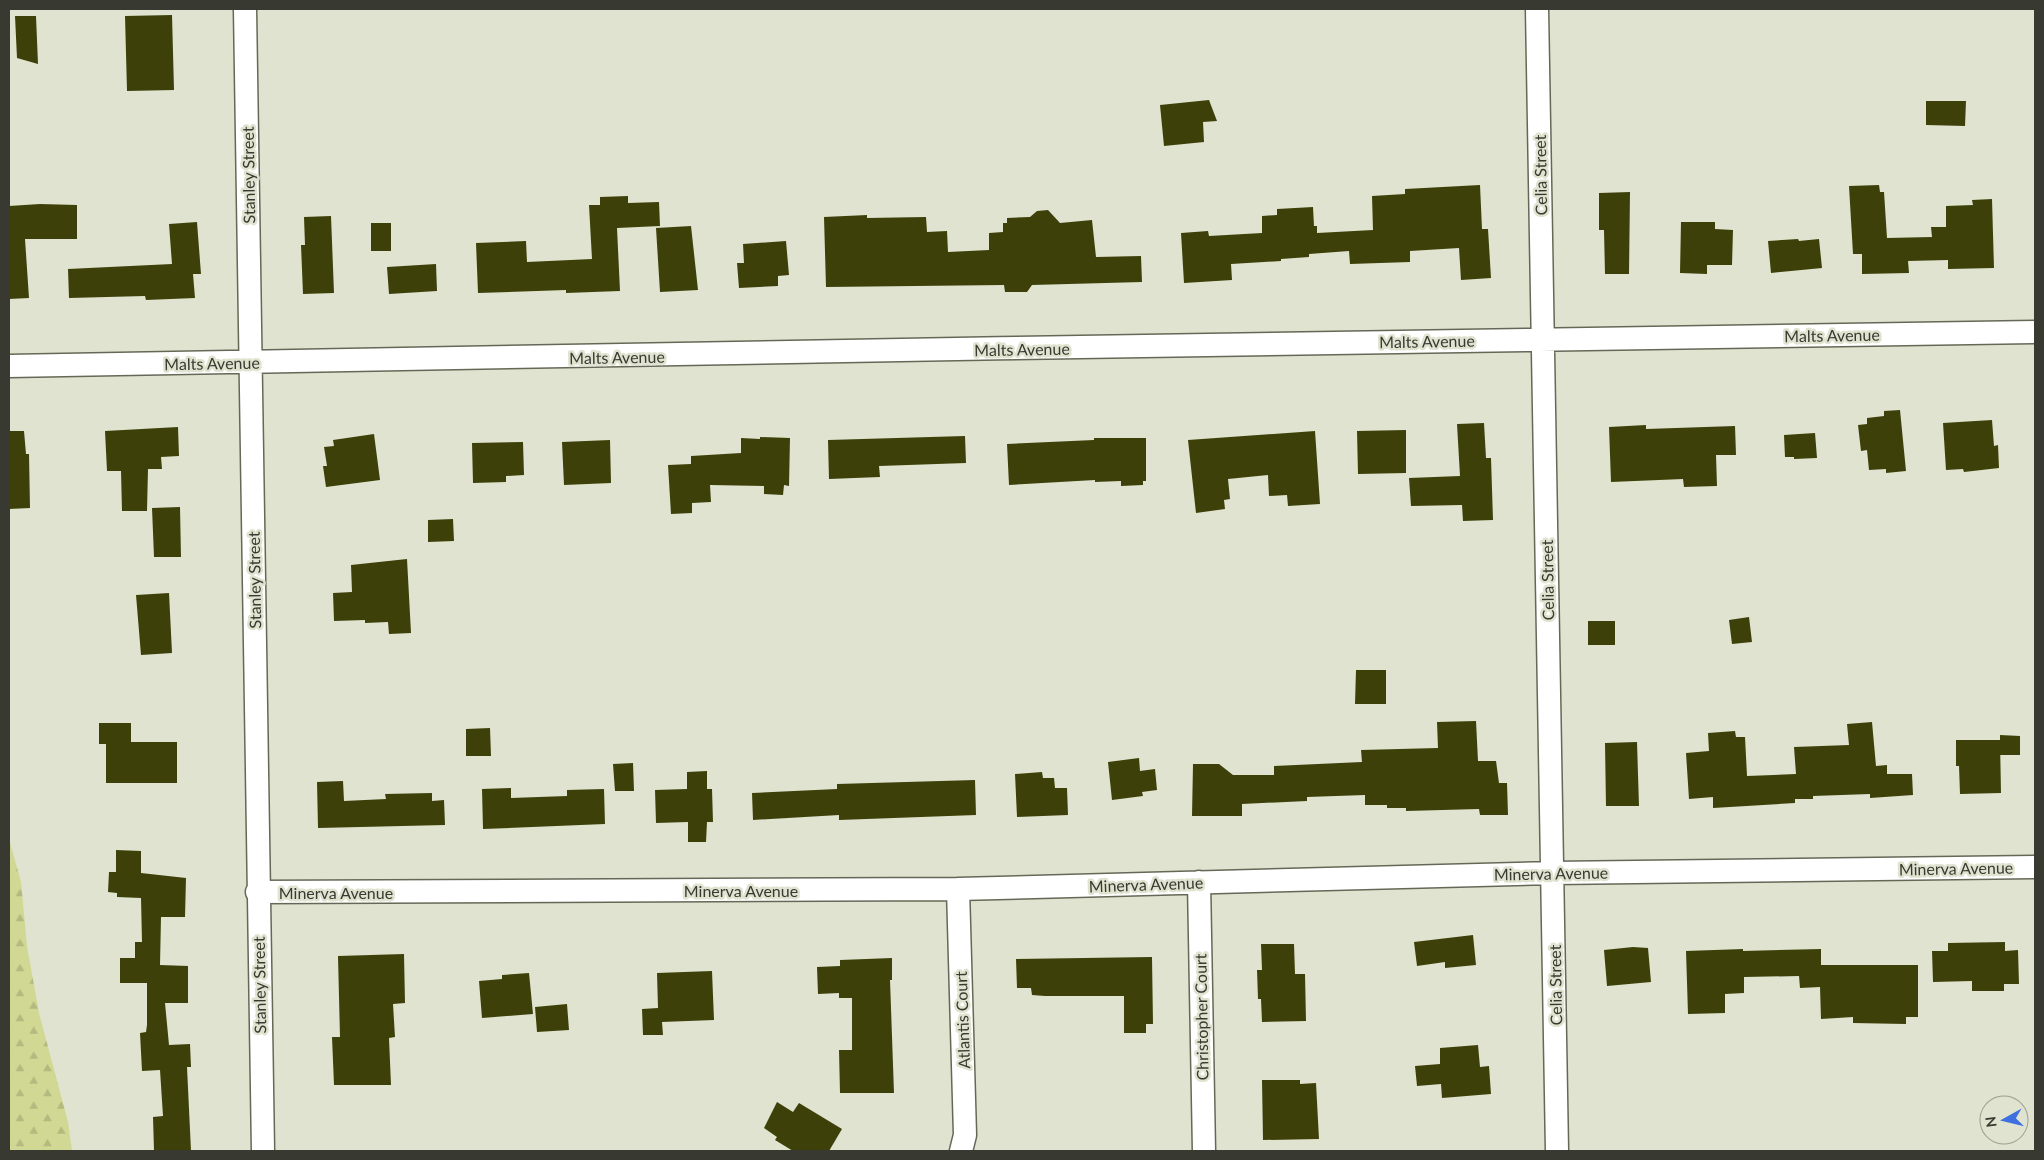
<svg xmlns="http://www.w3.org/2000/svg" width="2044" height="1160" viewBox="0 0 2044 1160" font-family="Lato,sans-serif">
<style>
.forest{fill:url(#forest-firs)}
.building{fill:#3d4109}
.lines{fill:none;stroke-linecap:round;stroke-linejoin:round}
.street-casing{stroke:#666857;stroke-width:25}
.street{stroke:#fff;stroke-width:22}
.labels{text-anchor:middle;dominant-baseline:central;stroke-width:5;stroke-linejoin:round;paint-order:stroke}
.street-label{font-size:16px;fill:#383931;stroke:#e0e3cf}
</style>
<defs>
<pattern id="forest-firs" width="22" height="20" patternUnits="userSpaceOnUse" patternTransform="scale(1.25)"><rect width="22" height="20" fill="#d0d893"/><path d="M5 1l3.5 6h-7zM16 11l3.5 6h-7z" fill="#b3ba7f"/></pattern>
</defs>
<rect width="100%" height="100%" fill="#e0e3cf"/>
<path class="forest" d="M 9,839 L 21,882 L 27,946 L 39,1013 L 68,1122 L 72,1151 L 9,1151 Z"/>
<path class="building" d="M 172,15 L 174,90 L 127,91 L 125,16 Z
M 15,16 L 36,16 L 38,64 L 17,58 Z
M 1209,100 L 1217,121 L 1203,122 L 1204,142 L 1164,146 L 1160,105 Z
M 1926,101 L 1966,101 L 1965,126 L 1926,125 Z
M 1480,185 L 1482,229 L 1488,229 L 1491,278 L 1461,280 L 1459,248 L 1410,251 L 1410,262 L 1350,264 L 1349,251 L 1309,254 L 1309,257 L 1281,259 L 1281,261 L 1231,264 L 1232,280 L 1184,283 L 1181,233 L 1208,231 L 1209,236 L 1262,233 L 1262,216 L 1277,215 L 1277,209 L 1313,207 L 1314,226 L 1317,226 L 1317,233 L 1373,230 L 1372,196 L 1405,194 L 1405,189 Z
M 1879,185 L 1880,192 L 1884,192 L 1887,238 L 1932,237 L 1931,227 L 1946,227 L 1946,206 L 1973,205 L 1972,200 L 1992,199 L 1994,268 L 1948,269 L 1948,260 L 1908,261 L 1909,273 L 1862,274 L 1862,254 L 1853,254 L 1849,186 Z
M 1630,192 L 1629,274 L 1605,274 L 1604,230 L 1599,230 L 1599,193 Z
M 628,196 L 628,203 L 659,202 L 660,226 L 617,228 L 620,291 L 566,293 L 566,290 L 478,293 L 476,243 L 526,241 L 527,262 L 592,259 L 589,205 L 600,205 L 600,197 Z
M 40,204 L 77,205 L 77,239 L 25,239 L 29,298 L 9,299 L 9,206 Z
M 1048,210 L 1060,223 L 1092,220 L 1096,257 L 1141,256 L 1142,282 L 1032,285 L 1027,292 L 1005,292 L 1004,285 L 826,287 L 824,217 L 867,215 L 867,218 L 926,217 L 927,232 L 947,231 L 948,252 L 989,250 L 989,233 L 1003,232 L 1003,223 L 1007,223 L 1007,218 L 1030,217 L 1037,211 Z
M 331,216 L 334,293 L 303,294 L 301,245 L 305,245 L 304,217 Z
M 197,222 L 201,274 L 193,274 L 195,298 L 146,300 L 145,296 L 69,298 L 68,269 L 172,264 L 169,224 Z
M 1681,222 L 1715,222 L 1715,229 L 1733,230 L 1732,265 L 1707,265 L 1707,274 L 1680,273 Z
M 371,223 L 391,223 L 391,251 L 371,251 Z
M 691,226 L 698,290 L 660,292 L 656,228 Z
M 1798,239 L 1799,241 L 1819,239 L 1822,268 L 1771,273 L 1768,241 Z
M 786,241 L 789,275 L 778,276 L 778,286 L 739,288 L 737,263 L 744,263 L 743,244 Z
M 436,264 L 437,291 L 389,294 L 387,267 Z
M 1900,410 L 1906,471 L 1886,473 L 1886,469 L 1869,470 L 1867,450 L 1861,451 L 1858,425 L 1867,424 L 1867,418 L 1884,416 L 1884,411 Z
M 1992,420 L 1994,446 L 1998,445 L 1999,468 L 1964,472 L 1963,469 L 1946,470 L 1943,423 Z
M 1484,423 L 1486,458 L 1491,458 L 1493,520 L 1463,521 L 1462,505 L 1411,506 L 1409,478 L 1460,476 L 1457,424 Z
M 1646,425 L 1646,429 L 1735,426 L 1736,455 L 1716,455 L 1717,486 L 1684,487 L 1683,479 L 1611,482 L 1609,427 Z
M 178,427 L 179,456 L 161,457 L 162,469 L 148,469 L 147,511 L 122,511 L 121,471 L 107,471 L 105,431 Z
M 1406,430 L 1406,473 L 1358,474 L 1357,431 Z
M 9,431 L 24,431 L 26,454 L 29,454 L 30,508 L 9,509 Z
M 1315,431 L 1320,504 L 1288,506 L 1287,495 L 1269,496 L 1268,475 L 1228,479 L 1230,499 L 1224,500 L 1225,509 L 1196,513 L 1188,440 Z
M 1815,433 L 1817,458 L 1794,459 L 1794,457 L 1785,457 L 1784,435 Z
M 374,434 L 380,480 L 326,487 L 323,466 L 327,466 L 324,447 L 334,446 L 333,440 Z
M 965,436 L 966,463 L 879,466 L 880,477 L 829,479 L 828,440 Z
M 760,437 L 790,438 L 789,486 L 784,485 L 783,495 L 764,494 L 764,486 L 710,485 L 711,502 L 692,503 L 692,513 L 671,514 L 668,465 L 691,464 L 691,456 L 741,453 L 741,438 L 760,439 Z
M 1094,438 L 1146,438 L 1146,481 L 1143,481 L 1143,485 L 1121,486 L 1121,481 L 1095,482 L 1095,480 L 1009,485 L 1007,444 L 1094,440 Z
M 610,440 L 611,483 L 564,485 L 562,442 Z
M 523,442 L 524,475 L 506,476 L 506,482 L 473,483 L 472,443 Z
M 180,507 L 181,557 L 154,557 L 152,508 Z
M 453,519 L 454,541 L 428,542 L 428,520 Z
M 407,559 L 411,633 L 389,634 L 388,622 L 365,623 L 365,620 L 334,621 L 333,593 L 352,592 L 351,565 Z
M 169,593 L 172,653 L 141,655 L 136,595 Z
M 1749,617 L 1752,642 L 1732,644 L 1729,620 Z
M 1588,621 L 1615,621 L 1615,645 L 1588,645 Z
M 1356,670 L 1386,670 L 1386,704 L 1355,704 Z
M 1476,721 L 1478,761 L 1496,761 L 1499,783 L 1507,783 L 1508,815 L 1480,815 L 1479,809 L 1406,811 L 1406,808 L 1387,808 L 1387,805 L 1365,805 L 1365,795 L 1307,797 L 1307,801 L 1242,804 L 1242,816 L 1192,816 L 1193,764 L 1219,764 L 1233,775 L 1274,775 L 1274,766 L 1362,762 L 1361,750 L 1438,748 L 1437,722 Z
M 1872,722 L 1876,766 L 1887,765 L 1887,774 L 1912,774 L 1913,795 L 1870,798 L 1870,794 L 1813,796 L 1813,799 L 1795,799 L 1795,803 L 1713,808 L 1713,797 L 1689,799 L 1686,753 L 1709,751 L 1708,733 L 1735,731 L 1736,737 L 1745,737 L 1747,776 L 1796,774 L 1794,747 L 1849,745 L 1847,724 Z
M 99,723 L 131,723 L 131,742 L 177,742 L 177,783 L 106,783 L 106,744 L 99,744 Z
M 490,728 L 491,756 L 466,756 L 466,729 Z
M 2000,735 L 2020,736 L 2020,755 L 2000,755 Z
M 1956,740 L 2000,740 L 2001,793 L 1960,794 L 1959,766 L 1956,766 Z
M 1637,742 L 1639,806 L 1606,806 L 1605,743 Z
M 1139,758 L 1140,771 L 1155,769 L 1157,790 L 1142,792 L 1143,796 L 1112,800 L 1108,762 Z
M 633,763 L 634,791 L 615,791 L 613,764 Z
M 707,771 L 707,789 L 712,789 L 713,822 L 707,822 L 706,842 L 688,842 L 688,822 L 656,823 L 655,790 L 687,789 L 687,772 Z
M 1042,772 L 1043,778 L 1054,778 L 1055,788 L 1067,788 L 1068,815 L 1017,817 L 1015,774 Z
M 975,780 L 976,815 L 839,820 L 839,815 L 753,820 L 752,793 L 837,789 L 837,784 Z
M 343,781 L 344,801 L 386,799 L 385,794 L 432,793 L 432,801 L 444,800 L 445,825 L 318,828 L 317,782 Z
M 511,788 L 511,798 L 567,796 L 567,790 L 604,789 L 605,824 L 483,829 L 482,789 Z
M 116,850 L 141,851 L 141,873 L 186,878 L 185,917 L 161,917 L 160,965 L 188,966 L 188,1003 L 165,1003 L 169,1045 L 190,1044 L 191,1067 L 187,1067 L 191,1151 L 154,1151 L 153,1117 L 163,1116 L 160,1070 L 142,1071 L 140,1033 L 146,1032 L 147,1025 L 147,983 L 120,983 L 120,958 L 135,958 L 135,942 L 142,942 L 141,898 L 117,897 L 117,893 L 108,892 L 109,872 L 116,872 Z
M 1473,935 L 1476,965 L 1445,968 L 1445,962 L 1417,966 L 1414,942 Z
M 2005,942 L 2005,951 L 2018,950 L 2019,984 L 2004,984 L 2004,991 L 1972,991 L 1972,981 L 1933,982 L 1932,951 L 1948,951 L 1948,943 Z
M 1261,944 L 1294,944 L 1295,974 L 1305,974 L 1306,1021 L 1262,1022 L 1261,999 L 1258,999 L 1257,970 L 1262,970 Z
M 1633,947 L 1648,948 L 1651,982 L 1607,986 L 1604,950 Z
M 1743,949 L 1743,951 L 1821,949 L 1821,965 L 1918,965 L 1918,1017 L 1906,1017 L 1906,1024 L 1853,1023 L 1853,1017 L 1821,1019 L 1820,987 L 1800,988 L 1799,976 L 1744,977 L 1744,993 L 1725,994 L 1725,1013 L 1688,1014 L 1686,951 Z
M 404,954 L 405,1003 L 393,1004 L 395,1037 L 389,1038 L 391,1085 L 334,1085 L 332,1037 L 340,1037 L 338,956 Z
M 1152,957 L 1153,1024 L 1146,1024 L 1146,1033 L 1124,1033 L 1124,996 L 1045,996 L 1032,995 L 1031,988 L 1017,988 L 1016,959 Z
M 892,958 L 892,980 L 890,980 L 894,1093 L 840,1093 L 839,1050 L 852,1050 L 852,998 L 839,998 L 839,993 L 818,994 L 817,967 L 840,966 L 840,960 Z
M 712,971 L 714,1020 L 662,1022 L 663,1035 L 643,1035 L 642,1009 L 658,1008 L 657,973 Z
M 529,973 L 533,1014 L 482,1018 L 479,981 L 502,979 L 502,975 Z
M 567,1004 L 569,1030 L 537,1032 L 535,1007 Z
M 1478,1045 L 1480,1067 L 1489,1066 L 1491,1094 L 1442,1098 L 1441,1084 L 1417,1086 L 1415,1066 L 1440,1064 L 1440,1048 Z
M 1262,1080 L 1300,1080 L 1300,1084 L 1316,1083 L 1319,1139 L 1263,1140 Z
M 777,1102 L 793,1112 L 799,1103 L 842,1129 L 829,1151 L 793,1151 L 775,1140 L 777,1137 L 764,1128 Z"/>
<g class="lines">
<g class="street-casing">
<path id="street" d="M 245,9 L 263,1151
M 1537,9 L 1557,1151
M 9,366 C 684,358 1360,337 2035,332
M 1199,882 L 1204,1151
M 958,889 L 965,1135 L 961,1151
M 257,892 L 958,889 L 1553,873 L 2035,867"/>
</g>
<use href="#street" class="street"/>
</g>
<g class="labels">
<g class="street-label">
<text transform="translate(248 175) rotate(-91)">Stanley Street</text>
<text transform="translate(1540 175) rotate(-91)">Celia Street</text>
<text transform="translate(1832 335) rotate(-1)">Malts Avenue</text>
<text transform="translate(1427 341) rotate(-1)">Malts Avenue</text>
<text transform="translate(1022 349) rotate(-1)">Malts Avenue</text>
<text transform="translate(617 357) rotate(-1)">Malts Avenue</text>
<text transform="translate(212 363) rotate(-1)">Malts Avenue</text>
<text transform="translate(254 580) rotate(-91)">Stanley Street</text>
<text transform="translate(1547 580) rotate(-91)">Celia Street</text>
<text transform="translate(1956 868) rotate(-1)">Minerva Avenue</text>
<text transform="translate(1551 873) rotate(-1)">Minerva Avenue</text>
<text transform="translate(1146 884) rotate(-2)">Minerva Avenue</text>
<text x="741" y="890">Minerva Avenue</text>
<text x="336" y="892">Minerva Avenue</text>
<text transform="translate(259 985) rotate(-91)">Stanley Street</text>
<text transform="translate(1555 985) rotate(-91)">Celia Street</text>
<text transform="translate(1201 1017) rotate(-91)">Christopher Court</text>
<text transform="translate(962 1020) rotate(-92)">Atlantis Court</text>
</g>
</g>
<rect width="2044" height="1160" fill="none" stroke="#383931" stroke-width="20"/>
<g transform="translate(2004 1120) rotate(262)"><circle r="24" fill="#e0e3cf" stroke="#9d9f90"/>
<path d="M0-4L9 19L0 12L-9 19Z" fill="#3e6fe0"/>
<text y="-8" font-size="14" font-weight="bold" text-anchor="middle" fill="#383931">N</text>
</g>
</svg>
